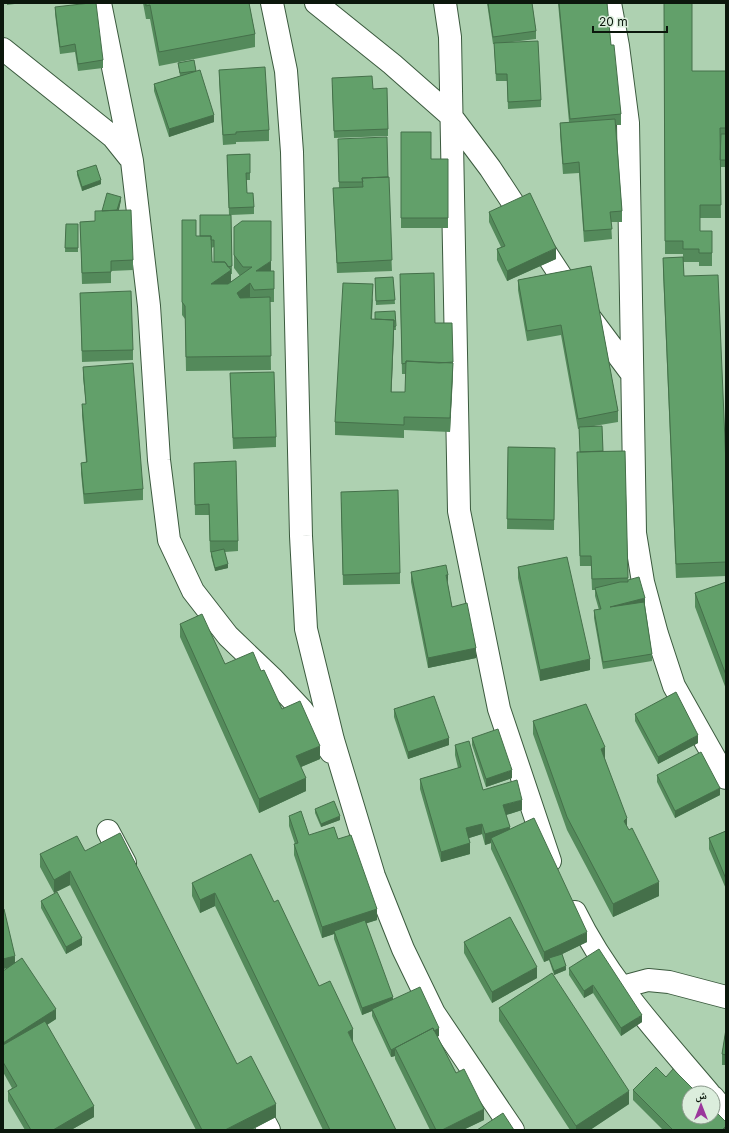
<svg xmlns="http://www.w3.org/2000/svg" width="729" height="1133" viewBox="0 0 729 1133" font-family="Inter,'Noto Naskh Arabic',sans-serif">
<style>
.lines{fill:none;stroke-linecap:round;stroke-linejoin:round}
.street-casing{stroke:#3b5a3e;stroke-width:24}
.street{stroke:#fff;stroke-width:22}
.wall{fill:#548a5b;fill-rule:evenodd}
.shaded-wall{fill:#45704a}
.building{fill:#62a06a;stroke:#45704a}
</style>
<rect width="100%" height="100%" fill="#aed1b1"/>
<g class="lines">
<g class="street-casing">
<path id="street" d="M 100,3 L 132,161 L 149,306 L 159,460 L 169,540 L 193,591 L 228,636 L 273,679 L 302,710 L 331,752
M 272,3 L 286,71 L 292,152 L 301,536 L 306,629 L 333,740 L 374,876 L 403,949 L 434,1013 L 513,1130
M 316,3 L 392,64 L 451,116 L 490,168 L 576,299 L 632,374
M 445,3 L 450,37 L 459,511 L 499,709 L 550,861
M 610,3 L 618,46 L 628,123 L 635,533 L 643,582 L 657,634 L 674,686 L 726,778
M 3,49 L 113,137 L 129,157
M 108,831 L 125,863
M 575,912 C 608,980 661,1036 709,1093
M 622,987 L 648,980 L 669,982 L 726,997
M 251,1096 L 269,1130
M 713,1097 L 726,1113"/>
</g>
<use href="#street" class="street"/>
</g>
<path class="wall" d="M 7,3 L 22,3 L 7,5 Z
M 143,3 L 249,3 L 255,34 L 255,47 L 159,66 L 150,19 L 146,19 Z
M 487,3 L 532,3 L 536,31 L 536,39 L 505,43 L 541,100 L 541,107 L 508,109 L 507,81 L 496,81 L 494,44 L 493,44 Z
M 558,3 L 607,3 L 611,45 L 621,114 L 621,125 L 616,125 L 622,211 L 622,222 L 611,222 L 612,239 L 584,242 L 579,173 L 563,174 L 560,134 L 560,123 L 569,122 Z
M 664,3 L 692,71 L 726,71 L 726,167 L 720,167 L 721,218 L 700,218 L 700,231 L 712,231 L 712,266 L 699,266 L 699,262 L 683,262 L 684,276 L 726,465 L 726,576 L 676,578 L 663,271 L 663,258 L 683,257 L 683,254 L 665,254 Z
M 715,3 L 726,3 L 726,4 Z
M 55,7 L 103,60 L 103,68 L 78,71 L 75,52 L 60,54 L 55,14 Z
M 194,60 L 196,71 L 214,122 L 169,137 L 154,91 L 154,84 L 180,76 L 178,63 Z
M 219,70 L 269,130 L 269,141 L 236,142 L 236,144 L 223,145 L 219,80 Z
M 332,85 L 373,89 L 388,129 L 388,136 L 334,138 Z
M 401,132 L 431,159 L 448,159 L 448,228 L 401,228 Z
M 338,139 L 388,177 L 392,271 L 337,273 L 333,188 L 339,188 Z
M 250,154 L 250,180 L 246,180 L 247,193 L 254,207 L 254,214 L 231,215 L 232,274 L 231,274 L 231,282 L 240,276 L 234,268 L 234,227 L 271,271 L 274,271 L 274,302 L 270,302 L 271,370 L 186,371 L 185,319 L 182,315 L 182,220 L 196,236 L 200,236 L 229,215 L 227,155 ZM 214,247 L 214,262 L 212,262 L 211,248 Z
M 77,171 L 101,184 L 82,191 L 77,175 Z
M 121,200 L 119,210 L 133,260 L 133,270 L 111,271 L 111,283 L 82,284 L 80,222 L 95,221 L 95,211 L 102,211 Z
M 489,212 L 556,259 L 507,281 L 497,260 L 497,249 L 501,247 L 489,222 Z
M 66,224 L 78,224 L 78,252 L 65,252 Z
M 591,266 L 618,411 L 618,422 L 594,426 L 602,426 L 603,452 L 625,451 L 628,580 L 645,605 L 652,654 L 652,661 L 603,669 L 594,618 L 594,610 L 599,610 L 595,596 L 595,590 L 592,590 L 591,566 L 580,566 L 577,463 L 580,452 L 579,429 L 578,429 L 561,335 L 527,341 L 518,290 L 518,280 Z
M 393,277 L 395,304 L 376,305 L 375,278 Z
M 400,285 L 435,323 L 453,362 L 450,432 L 404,430 L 404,438 L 335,435 L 335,422 L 373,297 L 372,319 L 375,319 L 395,311 L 396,330 L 394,330 L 391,392 L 405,392 L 406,374 L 402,374 Z
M 80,293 L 133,350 L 133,360 L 82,362 Z
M 83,367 L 143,489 L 143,500 L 84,504 L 81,473 L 81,463 L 86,462 L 82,415 L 82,404 L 86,404 L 83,378 Z
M 230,373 L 276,437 L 276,447 L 233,449 Z
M 508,447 L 555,448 L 554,530 L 507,529 Z
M 194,463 L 238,541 L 238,551 L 225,552 L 228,568 L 215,571 L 211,556 L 211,552 L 212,552 L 210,552 L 209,515 L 195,515 Z
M 341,502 L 400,573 L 400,584 L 343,585 Z
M 518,567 L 590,670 L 540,681 L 518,578 Z
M 411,572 L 448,585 L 452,607 L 476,658 L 428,668 L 411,582 Z
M 726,582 L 726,689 L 695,607 L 695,593 Z
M 180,624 L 225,664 L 261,671 L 282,709 L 320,759 L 301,767 L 306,791 L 259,813 L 180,637 Z
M 394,709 L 449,745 L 408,759 L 394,717 Z
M 635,714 L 698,743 L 658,764 L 635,721 Z
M 533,721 L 605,759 L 627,828 L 659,896 L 613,917 L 567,830 L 533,734 Z
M 472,738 L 512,778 L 486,787 L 472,745 Z
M 455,745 L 483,790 L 522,810 L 506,815 L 510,830 L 587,942 L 562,954 L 566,970 L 554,975 L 549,960 L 544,962 L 491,849 L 491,843 L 485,845 L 482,834 L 469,838 L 470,854 L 441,862 L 420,789 L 420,779 L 458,768 L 455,755 Z
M 657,775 L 720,795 L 675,818 L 657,782 Z
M 315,809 L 340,820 L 321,827 L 315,813 Z
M 289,816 L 309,835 L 338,839 L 377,920 L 366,923 L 393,1000 L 439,1036 L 437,1036 L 456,1073 L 484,1120 L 463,1130 L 430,1130 L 395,1059 L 395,1056 L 391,1057 L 372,1016 L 372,1011 L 362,1015 L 334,939 L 334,934 L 322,938 L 294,855 L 294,844 L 295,844 L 289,826 Z
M 726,831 L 726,889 L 709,849 L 709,838 Z
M 85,851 L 237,1064 L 276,1117 L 251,1130 L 196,1130 L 70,885 L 54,893 L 40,867 L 40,854 Z
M 192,883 L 274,902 L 319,986 L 353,1043 L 396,1130 L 323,1130 L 215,906 L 200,913 L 192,896 Z
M 41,901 L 82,945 L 66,954 L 41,908 Z
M 3,909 L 15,963 L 56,1019 L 47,1025 L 94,1117 L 71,1130 L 25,1130 L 8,1101 L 8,1091 L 12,1088 L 3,1072 L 3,971 L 7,968 L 3,969 Z
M 464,942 L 537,978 L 492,1003 L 464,953 Z
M 569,968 L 642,1022 L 621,1036 L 593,993 L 584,998 L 569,975 Z
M 499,1008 L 629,1104 L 590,1130 L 570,1130 L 499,1021 Z
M 726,1029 L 726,1065 L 722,1065 L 722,1054 Z
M 666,1077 L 726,1130 L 663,1130 L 633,1100 L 633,1090 Z"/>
<path class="shaded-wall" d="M 214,115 L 214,122 L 169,137 L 169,129 Z
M 101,180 L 101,184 L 82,191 L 82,187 Z
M 121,197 L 121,200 L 116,221 L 116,217 Z
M 556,248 L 556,259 L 507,281 L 507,271 Z
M 271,261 L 271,274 L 256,271 Z
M 231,270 L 231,284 L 211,297 L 211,284 Z
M 250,283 L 250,297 L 237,306 L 237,293 Z
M 394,320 L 394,333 L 391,405 L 391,392 Z
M 453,363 L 453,376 L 450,432 L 450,418 Z
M 228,564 L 228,568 L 215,571 L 215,568 Z
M 446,575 L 448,575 L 448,585 Z
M 645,598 L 645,605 L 610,614 L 610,607 Z
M 476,648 L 476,658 L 428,668 L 428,658 Z
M 590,659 L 590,670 L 540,681 L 540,670 Z
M 698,735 L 698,743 L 658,764 L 658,757 Z
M 449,738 L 449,745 L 408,759 L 408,752 Z
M 320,746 L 320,759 L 296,769 L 296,756 Z
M 605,747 L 605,761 L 601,749 Z
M 512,770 L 512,778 L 486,787 L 486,779 Z
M 306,778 L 306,791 L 259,813 L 259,799 Z
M 720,788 L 720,795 L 675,818 L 675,811 Z
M 522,800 L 522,810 L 503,816 L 503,805 Z
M 340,816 L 340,820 L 321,827 L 321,824 Z
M 627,818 L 627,831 L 624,821 Z
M 482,824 L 482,834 L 466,839 L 466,828 Z
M 510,827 L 510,838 L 491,838 L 491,843 L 485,845 L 485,834 Z
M 470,843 L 470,854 L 441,862 L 441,852 Z
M 70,871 L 70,885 L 54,893 L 54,880 Z
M 659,882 L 659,896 L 613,917 L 613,904 Z
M 215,893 L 215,906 L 200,913 L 200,900 Z
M 377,909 L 377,920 L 334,934 L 334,931 L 334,934 L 322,938 L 322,927 Z
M 587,932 L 587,942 L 550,960 L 549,958 L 549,960 L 544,962 L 544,952 Z
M 82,938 L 82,945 L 66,954 L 66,947 Z
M 15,956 L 15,966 L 3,969 L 3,959 Z
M 566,966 L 566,970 L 554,975 L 554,971 Z
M 537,967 L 537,978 L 492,1003 L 492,992 Z
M 593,985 L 593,993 L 584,998 L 584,991 Z
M 393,997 L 393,1004 L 372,1009 L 372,1011 L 362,1015 L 362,1008 Z
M 56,1009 L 56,1019 L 3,1053 L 3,1043 Z
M 642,1015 L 642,1022 L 621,1036 L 621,1028 Z
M 439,1028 L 439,1036 L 398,1054 L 395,1049 Z
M 353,1029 L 353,1043 L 348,1032 Z
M 395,1049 L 395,1056 L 391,1057 L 391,1050 Z
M 629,1091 L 629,1104 L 590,1130 L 576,1130 L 576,1126 Z
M 276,1104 L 276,1117 L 251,1130 L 225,1130 Z
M 94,1106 L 94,1117 L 71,1130 L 53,1130 Z
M 484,1109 L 484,1120 L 463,1130 L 442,1130 Z
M 726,1126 L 726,1130 L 722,1130 Z"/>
<path class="building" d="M 90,3 L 96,3 L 103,60 L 78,64 L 75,44 L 60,47 L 55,7 Z
M 146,3 L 249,3 L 255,34 L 159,52 L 150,5 L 146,6 Z
M 488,3 L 532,3 L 536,31 L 493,37 Z
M 559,3 L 607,3 L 611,45 L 614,45 L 621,114 L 570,119 Z
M 664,3 L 692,3 L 692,71 L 726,71 L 726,128 L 720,128 L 721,205 L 700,205 L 700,231 L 712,231 L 712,253 L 699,253 L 699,249 L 683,249 L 683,241 L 665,241 Z
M 538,41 L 541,100 L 508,102 L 507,74 L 496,74 L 494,43 Z
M 194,60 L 196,71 L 180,73 L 178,63 Z
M 265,67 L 269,130 L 236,132 L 236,134 L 223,135 L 219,70 Z
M 200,70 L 214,115 L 169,129 L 154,84 Z
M 372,76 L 373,89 L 387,88 L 388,129 L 334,131 L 332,78 Z
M 615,119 L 622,211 L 610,212 L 612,229 L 584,231 L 579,162 L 563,164 L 560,123 Z
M 401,132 L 431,132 L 431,159 L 448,159 L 448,218 L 401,218 Z
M 721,134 L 726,134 L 726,160 L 720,160 Z
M 387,137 L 388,177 L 362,178 L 363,182 L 339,182 L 338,139 Z
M 250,154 L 250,173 L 246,173 L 247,193 L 253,193 L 254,207 L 229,208 L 227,155 Z
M 96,165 L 101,180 L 82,187 L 77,171 Z
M 389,177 L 392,260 L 337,263 L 333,188 L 363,187 L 362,178 Z
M 107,193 L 121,197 L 117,210 L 102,211 Z
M 530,193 L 556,248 L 507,271 L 497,249 L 505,246 L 489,212 Z
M 131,210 L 133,260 L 111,261 L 111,272 L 82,273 L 80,222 L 95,221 L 95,211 Z
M 200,215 L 231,215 L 232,266 L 228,267 L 225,262 L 214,262 L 214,240 L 211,240 L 211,236 L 200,236 Z
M 182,220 L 196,220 L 196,236 L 211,236 L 212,262 L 225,262 L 231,270 L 211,284 L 228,284 L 252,267 L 243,267 L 234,255 L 234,227 L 242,221 L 271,221 L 271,261 L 256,271 L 274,271 L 274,289 L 254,290 L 250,283 L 237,293 L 240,298 L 270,297 L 271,356 L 186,357 L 185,306 L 182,302 Z
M 66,224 L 78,224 L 78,248 L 65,248 Z
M 683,257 L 684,276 L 718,275 L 726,465 L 726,562 L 676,564 L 663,258 Z
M 591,266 L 618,411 L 578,419 L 561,325 L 527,331 L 518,280 Z
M 434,273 L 435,323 L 452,323 L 453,362 L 439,363 L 406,361 L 406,363 L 402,364 L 400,274 Z
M 393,277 L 395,300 L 376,301 L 375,278 Z
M 343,283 L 373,284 L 371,319 L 394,320 L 391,392 L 405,392 L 406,361 L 453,363 L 450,418 L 404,417 L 404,425 L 335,422 Z
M 131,291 L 133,350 L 82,351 L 80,293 Z
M 395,311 L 396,326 L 394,327 L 394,320 L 375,319 L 375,312 Z
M 133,363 L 143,489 L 84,494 L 81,463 L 87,462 L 82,404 L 86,404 L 83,367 Z
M 274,372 L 276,437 L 233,438 L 230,373 Z
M 602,426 L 603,451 L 580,452 L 579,427 Z
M 508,447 L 555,448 L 554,520 L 507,519 Z
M 625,451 L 628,578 L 592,579 L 591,556 L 580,556 L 577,452 Z
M 236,461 L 238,541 L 210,541 L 209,504 L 195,505 L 194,463 Z
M 398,490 L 400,573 L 343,575 L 341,492 Z
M 224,549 L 228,564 L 215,568 L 211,552 Z
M 567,557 L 590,659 L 540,670 L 518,567 Z
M 446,565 L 448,575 L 446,575 L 452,607 L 467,603 L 476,648 L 428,658 L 411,572 Z
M 639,577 L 645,598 L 610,607 L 644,602 L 652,654 L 603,662 L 594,610 L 601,609 L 595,588 L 620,582 L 628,582 L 628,580 Z
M 726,582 L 726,675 L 695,593 Z
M 202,614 L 225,664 L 253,652 L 261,671 L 264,670 L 282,709 L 300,701 L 320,746 L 296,756 L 306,778 L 259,799 L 180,624 Z
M 676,692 L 698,735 L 658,757 L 635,714 Z
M 434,696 L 449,738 L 408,752 L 394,709 Z
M 586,704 L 605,747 L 601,749 L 627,818 L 624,821 L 629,830 L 632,828 L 659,882 L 613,904 L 567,817 L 533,721 Z
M 498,729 L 512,770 L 486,779 L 472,738 Z
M 469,741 L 483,790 L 517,780 L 522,800 L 503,805 L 510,827 L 485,834 L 482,824 L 466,828 L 470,843 L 441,852 L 420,779 L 461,767 L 455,745 Z
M 701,752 L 720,788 L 675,811 L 657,775 Z
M 334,801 L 340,816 L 321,824 L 315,809 Z
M 301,811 L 309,835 L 334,827 L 338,839 L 351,835 L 377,909 L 322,927 L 294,844 L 298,843 L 289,816 Z
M 534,818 L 587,932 L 544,952 L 491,838 Z
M 726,831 L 726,879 L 709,838 Z
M 120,833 L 237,1064 L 251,1056 L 276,1104 L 225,1130 L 202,1130 L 70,871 L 54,880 L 40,854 L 77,836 L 85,851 Z
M 251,854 L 274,902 L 278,900 L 319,986 L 330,981 L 353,1029 L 348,1032 L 396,1130 L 330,1130 L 215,893 L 200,900 L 192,883 Z
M 57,892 L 82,938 L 66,947 L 41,901 Z
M 3,909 L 4,909 L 15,956 L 3,959 Z
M 510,917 L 537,967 L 492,992 L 464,942 Z
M 365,920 L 393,997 L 362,1008 L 334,931 Z
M 599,949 L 642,1015 L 621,1028 L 593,985 L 584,991 L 569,968 Z
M 562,954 L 566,966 L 554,971 L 549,958 Z
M 22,958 L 56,1009 L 3,1043 L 3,971 Z
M 552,973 L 629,1091 L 576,1126 L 499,1008 Z
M 420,987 L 439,1028 L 434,1031 L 433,1028 L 391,1050 L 372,1009 Z
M 45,1021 L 94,1106 L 53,1130 L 31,1130 L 8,1091 L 17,1086 L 3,1062 L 3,1045 Z
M 433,1028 L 456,1073 L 464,1069 L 484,1109 L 442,1130 L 436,1130 L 395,1048 Z
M 726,1029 L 726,1055 L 722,1054 Z
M 656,1067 L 666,1077 L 673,1069 L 697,1093 L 689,1093 L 689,1117 L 713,1117 L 713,1109 L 726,1122 L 726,1126 L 722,1130 L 673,1130 L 633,1090 Z
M 503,1113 L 514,1130 L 477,1130 Z"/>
<rect width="729" height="1133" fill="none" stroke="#0b170c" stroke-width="8"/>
<g transform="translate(701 1105)"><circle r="19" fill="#dbeddc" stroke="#889789"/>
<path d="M0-3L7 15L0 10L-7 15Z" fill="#9b379c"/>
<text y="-6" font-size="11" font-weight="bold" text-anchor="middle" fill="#0b170c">ش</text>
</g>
<path d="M593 26v6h74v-6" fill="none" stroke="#0b170c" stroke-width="2"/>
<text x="599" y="26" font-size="12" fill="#0b170c" stroke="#dbeddc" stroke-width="3" paint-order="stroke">20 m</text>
</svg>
